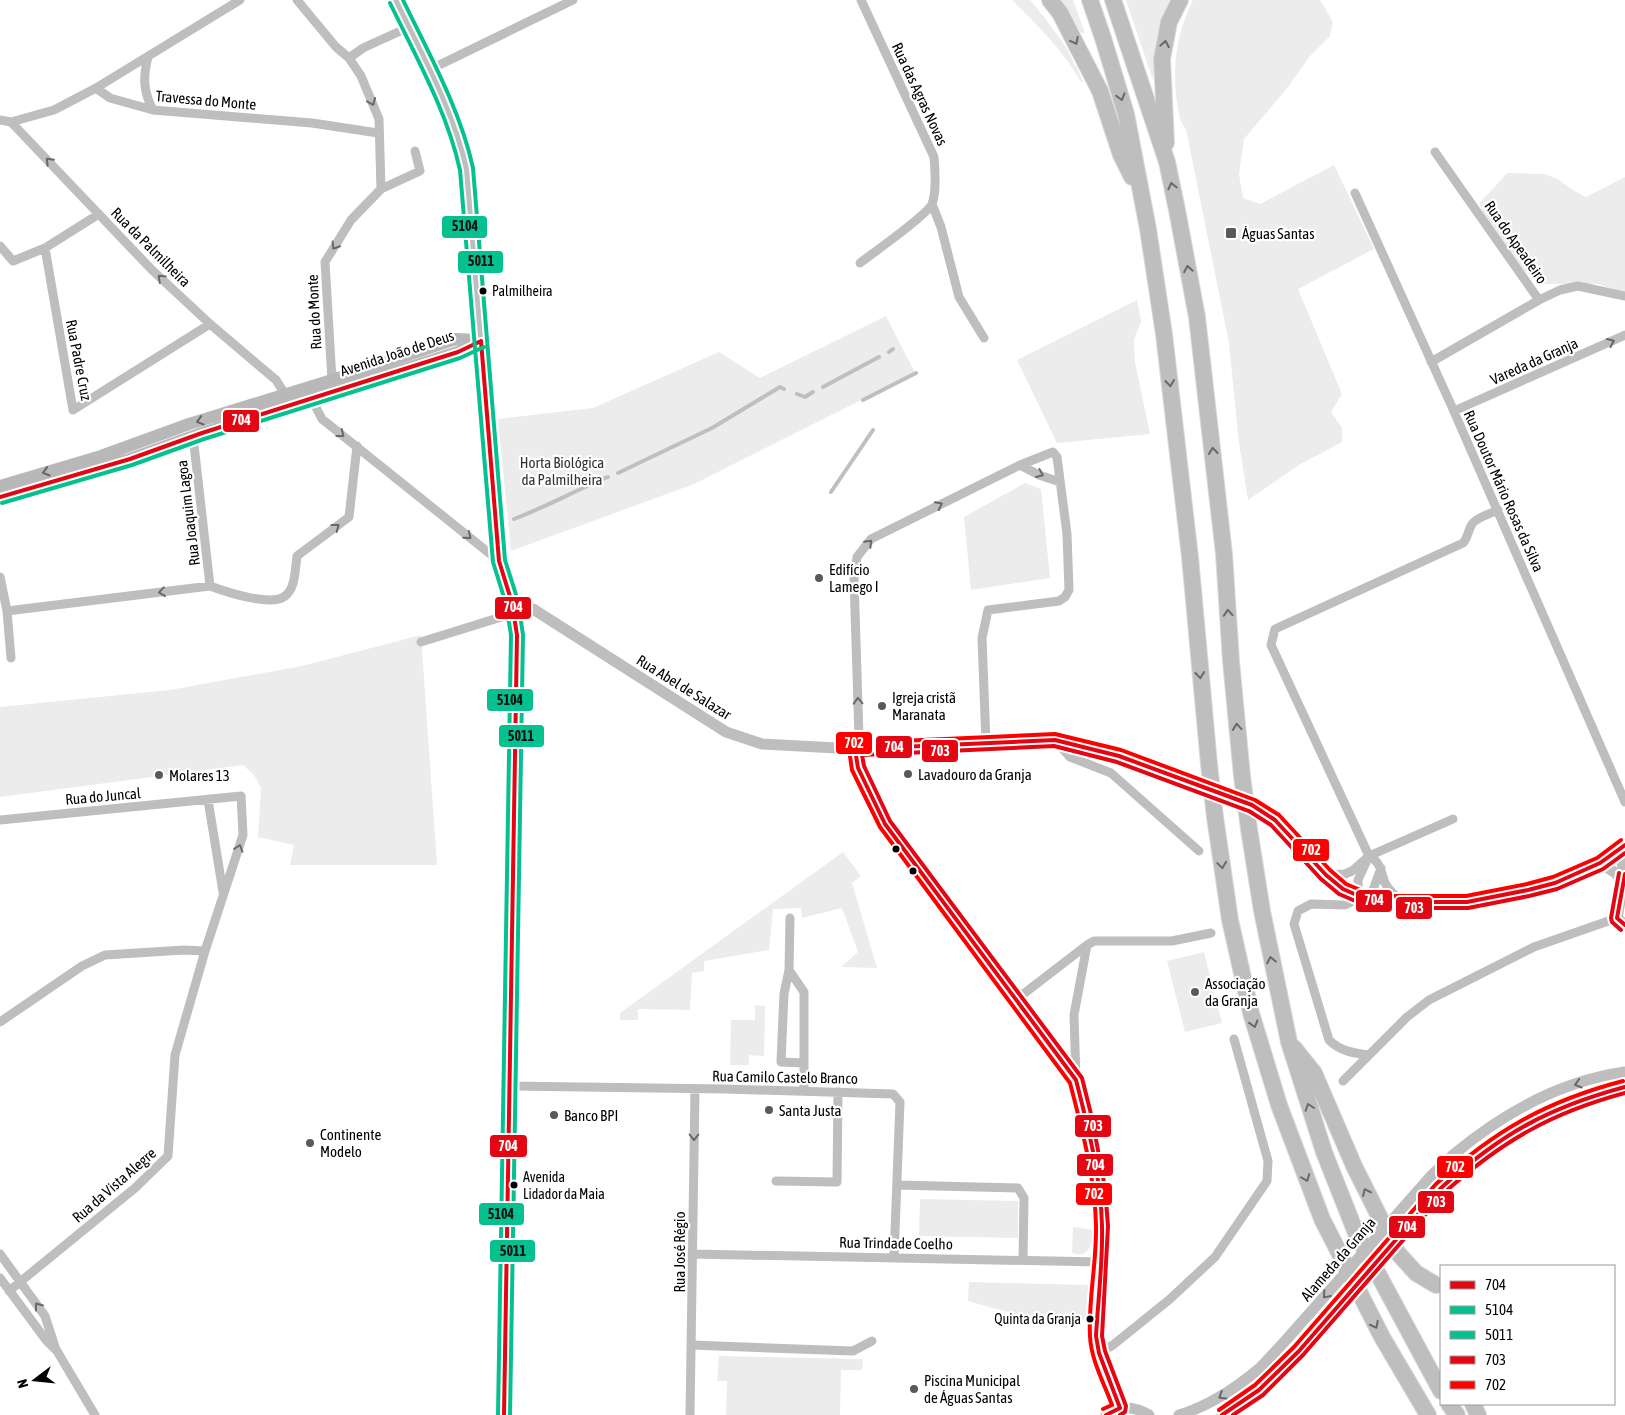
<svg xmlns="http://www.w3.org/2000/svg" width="1625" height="1415" viewBox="0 0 1625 1415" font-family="'Asap Condensed',sans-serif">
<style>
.green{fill:#ececec}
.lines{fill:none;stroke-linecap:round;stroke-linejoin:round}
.stream{stroke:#bfbfbf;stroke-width:4}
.primary-casing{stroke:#dbdbdb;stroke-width:15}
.motorway-casing{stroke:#dbdbdb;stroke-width:18}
.minor{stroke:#bebebe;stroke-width:9}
.tertiary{stroke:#bebebe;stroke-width:11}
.secondary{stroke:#b8b8b8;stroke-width:12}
.primary{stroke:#bebebe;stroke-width:14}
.motorway{stroke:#bebebe;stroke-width:16}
.motorway-bridge-casing{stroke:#dbdbdb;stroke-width:18;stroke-linecap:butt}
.tertiary-bridge{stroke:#bebebe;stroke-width:11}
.motorway-bridge{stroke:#bebebe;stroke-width:16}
.bus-1-casing{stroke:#fff;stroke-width:8}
.bus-2-casing{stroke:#fff;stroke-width:8}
.bus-3-casing{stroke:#fff;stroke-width:8}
.bus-4-casing{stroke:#fff;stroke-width:8}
.bus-5-casing{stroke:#fff;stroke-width:8}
.bus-1{stroke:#e30613;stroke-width:4}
.bus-2{stroke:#05c190;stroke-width:4}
.bus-3{stroke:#05c190;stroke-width:4}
.bus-4{stroke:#e30613;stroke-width:4}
.bus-5{stroke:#f00;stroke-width:4}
.oneway{stroke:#686868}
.oneway2{stroke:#656565}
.poi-dot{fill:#595959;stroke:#fff;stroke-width:2}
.bus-dot{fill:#000;stroke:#fff;stroke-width:2}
.labels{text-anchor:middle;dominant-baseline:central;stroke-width:4.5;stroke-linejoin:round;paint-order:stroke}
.bus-label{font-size:14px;fill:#000;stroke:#fff;text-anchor:start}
.street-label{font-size:15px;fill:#000;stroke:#fff}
.poi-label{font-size:15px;fill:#000;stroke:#fff;text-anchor:start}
.park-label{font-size:15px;fill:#333;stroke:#fff}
.line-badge{stroke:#fff;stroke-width:2}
.badge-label{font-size:14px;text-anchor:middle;font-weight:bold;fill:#fff}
.pale-badge-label{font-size:14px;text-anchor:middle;font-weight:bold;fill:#111}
</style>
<rect width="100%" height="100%" fill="#fff"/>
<path class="green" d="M 1012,0 L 1030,0 L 1040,12 L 1039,13 L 1042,14 C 1050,26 1074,54 1074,66 L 1076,66 L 1083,82 L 1081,82 C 1064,51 1037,25 1012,0 Z
M 1060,0 L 1073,0 L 1085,33 L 1081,33 Z
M 1126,0 L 1172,0 L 1157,43 L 1153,80 Z
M 1193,0 L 1320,0 L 1333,22 L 1330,36 L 1310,56 L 1288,87 L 1244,139 L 1239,174 L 1243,198 L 1260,204 L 1334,165 L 1374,249 L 1298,289 L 1342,394 L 1331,412 L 1342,428 L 1342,442 L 1299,465 L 1248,500 L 1239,443 L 1229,343 L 1186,129 C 1179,121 1179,113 1177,103 C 1172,65 1176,35 1193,0 Z
M 1507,173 L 1544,174 L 1558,179 L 1571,189 L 1586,197 L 1625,177 L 1625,293 L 1598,284 L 1543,284 L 1523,270 L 1494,238 L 1479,203 L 1493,189 Z
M 1137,300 L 1141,321 L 1134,340 L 1135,362 L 1150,434 L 1057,443 L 1017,360 Z
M 886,316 L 915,373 L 694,484 L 511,551 L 498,419 L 593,408 L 719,352 L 760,378 Z
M 1025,483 L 1041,489 L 1050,578 L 971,590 L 964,517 Z
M 421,635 L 437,865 L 290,865 L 294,845 L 258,837 L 261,788 L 254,775 L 243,765 L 0,797 L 0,707 L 170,690 L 302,666 Z
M 843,852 L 861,876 L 852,883 L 877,968 L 841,967 L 858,952 L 842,908 L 802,918 L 801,908 L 773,909 L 769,950 L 704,961 L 704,971 L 692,973 L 690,1010 L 638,1009 L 638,1020 L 620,1020 L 620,1013 Z
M 1204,952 L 1222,1023 L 1185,1032 L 1167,961 Z
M 755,1005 L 765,1006 L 764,1056 L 749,1055 L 749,1065 L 730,1065 L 731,1020 L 755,1020 Z
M 920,1199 L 1018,1201 L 1018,1238 L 919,1236 Z
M 1073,1227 L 1094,1230 C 1094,1243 1088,1259 1072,1253 Z
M 969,1282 L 1089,1285 L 1086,1320 L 1069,1319 L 1067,1328 L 968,1301 Z
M 719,1356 L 863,1359 L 862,1370 L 841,1370 L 840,1415 L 726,1415 L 727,1381 L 717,1381 Z"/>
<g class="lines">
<path class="stream" d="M 889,352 L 893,349
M 823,387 L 879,357
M 797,394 L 805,397 L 813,392
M 863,400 L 916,373
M 618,473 L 712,428 L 780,387 L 784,389
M 831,492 L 873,430
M 514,519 C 546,507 576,490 608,477"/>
<g class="primary-casing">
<path id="primary" d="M 396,0 C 420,52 449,103 464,159 C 468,172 469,187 470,200 L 499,561 L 512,603 L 517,635 L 504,1415"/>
</g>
<g class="motorway-casing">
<path id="motorway" d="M 1050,0 L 1060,13 L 1100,91 L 1121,155 L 1132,177
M 1090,0 L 1103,38 L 1126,114 L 1148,229 L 1164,334 L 1190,557 L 1209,764
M 1113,0 L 1167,162 L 1177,210 L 1197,317 L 1224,554 L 1231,661 L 1242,776
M 1166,143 L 1162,59 L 1169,22 L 1180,0
M 1215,817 L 1230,920 L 1251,1013 L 1279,1105 L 1322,1219 L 1382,1337 L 1428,1415
M 1249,829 L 1262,911 L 1289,1042 L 1324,1152 L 1356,1233 L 1441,1391
M 1294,1048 L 1314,1073 L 1354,1166 L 1397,1252 L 1416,1273 L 1436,1285
M 1449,1404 L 1457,1415
M 1473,1404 L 1478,1415"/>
</g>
<path class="minor" d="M 297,0 L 336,47 L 349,58 L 361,76 L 379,119 L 381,189 L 351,220 L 325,262 L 332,380
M 148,57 C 143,77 143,91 153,110
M 349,58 L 363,48 L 409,27
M 429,70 L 573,0
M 96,88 L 110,98 L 153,110 L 312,123 L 378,133
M 0,120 L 11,122 L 151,269 L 210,324 L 276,380 L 285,394 L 282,397
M 11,122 L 54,110 L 96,88 L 240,0
M 1435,152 L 1539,300
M 381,189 L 420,171 L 415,151
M 1355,193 L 1452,407 L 1625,802
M 932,204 L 941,227 L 959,297 L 984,338
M 0,246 L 13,261 L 45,248 L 99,214
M 45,248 L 73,410 L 210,324
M 860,263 C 873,253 927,215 932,204 C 937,192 935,169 934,157 L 861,0
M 1431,362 L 1539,300 L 1560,290 L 1578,286 L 1625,296
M 311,398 L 322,419 L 499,561
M 1454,411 L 1625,335
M 193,436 L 210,586
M 1020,465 L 1039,475 L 1060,482
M 0,577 L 7,611 L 11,658
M 7,611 L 210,586 C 226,592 272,607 285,596 C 296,588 295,568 297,556 L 349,517 L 357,446
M 421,642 L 514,613
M 1055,740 L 1070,757 L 1111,773 L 1199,851
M 986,743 L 982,638 L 988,610 L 1059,601 L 1065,597 L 1069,590 L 1067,534 L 1057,457 L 1053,452 L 1020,465 L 871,539 L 857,557 L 854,579 L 859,737 L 855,749 L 858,768 L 885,824 L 1076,1080 L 1086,1119 L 1099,1188 L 1102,1226 L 1096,1336 L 1099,1353 L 1120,1408
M 208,800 L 223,892
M 0,820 L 241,796 L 243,835 L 205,951 L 175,1055 L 168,1156 L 135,1188 L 9,1291
M 1369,856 L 1271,645 L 1275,629 L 1463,543 C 1468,538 1468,530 1472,524 C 1477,517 1490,514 1498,510
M 1326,875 L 1345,874 L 1352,871 L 1369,856 L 1453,819
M 1359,897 L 1358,880 L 1369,856 C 1381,862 1381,872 1385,883 C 1389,891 1398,898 1405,903
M 789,970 L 790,918
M 1017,999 L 1087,945 L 1094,941 L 1172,941 L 1211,933
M 0,1022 L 82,966 L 105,955 L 184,950 L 205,951
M 1368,1055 C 1353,1053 1340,1051 1329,1040 L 1294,924 L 1298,911 L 1311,904 L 1345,905 L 1368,894 L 1373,890 L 1381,868
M 804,1063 L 781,1062 L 784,994 L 789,970 L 804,992 L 804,1091
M 1076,1080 L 1074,1015 L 1087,945
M 1343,1081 L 1407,1017 L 1429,1000 L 1534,947 L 1617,918
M 510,1086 L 725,1089 L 893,1094 L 900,1102 L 894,1257
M 776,1181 L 837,1182 L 838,1092
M 897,1185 L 1018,1188 L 1024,1198 L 1023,1260
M 0,1254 L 45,1316 L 56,1350
M 692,1254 L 1100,1262
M 0,1278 L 46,1340 L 57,1351 L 95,1415
M 691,1345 L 853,1351 L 872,1341
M 1099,1353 L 1113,1345 L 1170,1299 L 1215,1257 L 1267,1181 L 1268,1161 L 1234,1039
M 690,1415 L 695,1089"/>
<path class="tertiary" d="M 514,613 L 533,609 L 726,732 L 762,744 L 855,749 L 1055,740 L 1119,756 L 1252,805 L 1275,820 L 1326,875 L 1343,889 L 1368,900 L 1385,902 L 1467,902 L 1528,890 L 1555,883 L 1600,863 L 1625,845
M 1616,851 C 1624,858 1624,871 1623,882
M 1600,863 L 1616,873 L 1623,883
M 1625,874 L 1617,918 L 1625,925
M 1453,1155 C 1502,1114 1561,1081 1625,1072
M 1464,1166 C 1516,1125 1561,1102 1625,1087
M 1106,1415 C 1119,1404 1136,1407 1149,1415
M 1179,1415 C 1210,1406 1236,1388 1260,1368
M 1222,1415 L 1243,1402 L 1271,1379"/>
<path class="secondary" d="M 0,486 L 101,456 L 189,424 L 332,380 L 456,339 L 479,340
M 0,497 L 130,459 L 202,433 L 458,352 L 481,341"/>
<use href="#primary" class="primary"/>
<use href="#motorway" class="motorway"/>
<g class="motorway-bridge-casing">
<path id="motorway-bridge" d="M 1209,764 L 1215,817
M 1242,776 L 1249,829"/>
</g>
<path class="tertiary-bridge" d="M 1260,1368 L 1286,1340 L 1432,1175 L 1453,1155
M 1271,1379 L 1299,1351 L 1441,1188 L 1464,1166"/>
<use href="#motorway-bridge" class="motorway-bridge"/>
<g class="bus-1-casing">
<path id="bus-1" d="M 481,341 L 499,561 L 512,603 L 517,635 L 504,1415
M 0,497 L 130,459 L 202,433 L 458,352 L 481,341
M 1625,874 L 1617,918 L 1625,925
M 1106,1415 L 1120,1408 L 1099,1353 L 1096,1336 C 1098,1300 1103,1262 1102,1226 C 1101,1177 1088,1127 1076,1080 L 885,824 L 858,768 L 855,749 L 1055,740 L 1119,756 L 1252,805 L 1275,820 L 1326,875 L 1343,889 L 1368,900 L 1385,902 L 1467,902 L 1528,890 L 1555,883 L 1600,863 L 1625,845
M 1222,1415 L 1259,1390 L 1299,1351 L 1441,1188 C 1501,1134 1547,1108 1625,1087"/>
</g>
<g class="bus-2-casing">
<path id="bus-2" d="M 390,3 C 416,57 447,111 460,170 L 493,562 L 506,604 L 511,635 L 498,1415
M 2,503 L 132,465 L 204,439 L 460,358 L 484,347"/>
</g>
<g class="bus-3-casing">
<path id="bus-3" d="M 403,0 C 429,54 460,109 473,168 L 505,560 L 518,601 L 523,635 L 510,1415"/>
</g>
<g class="bus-4-casing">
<path id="bus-4" d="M 1619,873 L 1611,918 L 1612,922 L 1621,930
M 1120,1415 L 1125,1412 L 1126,1406 L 1105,1351 L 1102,1336 L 1108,1226 L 1105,1188 L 1092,1118 L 1082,1078 L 890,821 L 864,766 L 862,755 L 1054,746 L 1117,762 L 1249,811 L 1271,825 L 1321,879 L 1339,894 L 1367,906 L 1385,908 L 1468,908 L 1529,896 L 1557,889 L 1603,869 L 1625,853
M 1233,1415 L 1263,1395 L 1303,1355 L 1445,1192 C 1502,1141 1551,1113 1625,1093"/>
</g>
<g class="bus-5-casing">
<path id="bus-5" d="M 1103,1409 L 1112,1405 C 1104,1383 1091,1360 1090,1336 C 1088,1300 1097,1262 1096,1225 C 1095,1177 1082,1129 1070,1083 L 880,827 L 852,770 L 849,749 L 850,745 L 855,743 L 1055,734 L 1121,750 L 1255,800 L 1279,815 L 1330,870 L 1346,884 L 1370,894 L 1385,896 L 1466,896 L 1527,884 L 1553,877 L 1597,858 L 1621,840
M 1219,1410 L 1255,1385 L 1294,1347 L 1436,1184 C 1495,1130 1547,1101 1623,1081"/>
</g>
<use href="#bus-1" class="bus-1"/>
<use href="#bus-2" class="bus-2"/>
<use href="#bus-3" class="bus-3"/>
<use href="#bus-4" class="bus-4"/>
<use href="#bus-5" class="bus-5"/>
</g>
<defs><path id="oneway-chevron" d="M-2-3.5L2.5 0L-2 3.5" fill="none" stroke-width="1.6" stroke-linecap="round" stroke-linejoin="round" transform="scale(1.25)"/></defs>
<g class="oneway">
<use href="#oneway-chevron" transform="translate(1075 41) rotate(62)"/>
<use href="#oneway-chevron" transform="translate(1165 44) rotate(-80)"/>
<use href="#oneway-chevron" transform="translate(1121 97) rotate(74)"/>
<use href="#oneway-chevron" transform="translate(372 102) rotate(67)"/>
<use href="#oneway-chevron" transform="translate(49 161) rotate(-134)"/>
<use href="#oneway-chevron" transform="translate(1172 186) rotate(-103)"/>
<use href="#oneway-chevron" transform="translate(335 246) rotate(122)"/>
<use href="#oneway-chevron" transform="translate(1188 269) rotate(-100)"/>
<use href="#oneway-chevron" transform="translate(161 278) rotate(-137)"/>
<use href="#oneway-chevron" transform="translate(1611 342) rotate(-24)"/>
<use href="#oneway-chevron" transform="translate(1170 383) rotate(84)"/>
<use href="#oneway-chevron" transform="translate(341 434) rotate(38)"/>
<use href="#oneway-chevron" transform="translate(1213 451) rotate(-96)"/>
<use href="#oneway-chevron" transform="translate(1040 474) rotate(23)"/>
<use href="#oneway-chevron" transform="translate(939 505) rotate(-27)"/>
<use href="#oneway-chevron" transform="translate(336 527) rotate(-37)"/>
<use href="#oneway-chevron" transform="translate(468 536) rotate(39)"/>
<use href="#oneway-chevron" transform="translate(869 543) rotate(-45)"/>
<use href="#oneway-chevron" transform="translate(162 592) rotate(173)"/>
<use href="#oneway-chevron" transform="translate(1228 613) rotate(-94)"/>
<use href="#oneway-chevron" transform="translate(1200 675) rotate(84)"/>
<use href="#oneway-chevron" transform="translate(858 701) rotate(-92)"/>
<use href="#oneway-chevron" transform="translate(1237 727) rotate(-95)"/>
<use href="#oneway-chevron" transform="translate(239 848) rotate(-72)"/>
<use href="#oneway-chevron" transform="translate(1222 865) rotate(82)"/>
<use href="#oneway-chevron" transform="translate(1271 960) rotate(-101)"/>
<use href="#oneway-chevron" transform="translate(1254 1024) rotate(73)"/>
<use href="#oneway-chevron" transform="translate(1578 1084) rotate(163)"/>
<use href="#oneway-chevron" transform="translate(1309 1107) rotate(-108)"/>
<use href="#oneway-chevron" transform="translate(694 1137) rotate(90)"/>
<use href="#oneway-chevron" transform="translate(1306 1178) rotate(69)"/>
<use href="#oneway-chevron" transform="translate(1366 1192) rotate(-115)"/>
<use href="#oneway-chevron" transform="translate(1326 1295) rotate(131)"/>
<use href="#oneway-chevron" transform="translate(38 1306) rotate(-126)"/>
<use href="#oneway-chevron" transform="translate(1375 1325) rotate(63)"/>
<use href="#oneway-chevron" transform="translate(1222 1396) rotate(148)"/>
</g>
<g class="oneway2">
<use href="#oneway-chevron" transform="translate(200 421) rotate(163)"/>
<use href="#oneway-chevron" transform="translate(46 472) rotate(163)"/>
</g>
<g class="poi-dot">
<rect x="1225" y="227" width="12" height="12" rx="2.5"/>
<circle cx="819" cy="578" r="5"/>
<circle cx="882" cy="706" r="5"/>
<circle cx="908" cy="774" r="5"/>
<circle cx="159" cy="775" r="5"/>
<circle cx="1195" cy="992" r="5"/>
<circle cx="769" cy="1110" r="5"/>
<circle cx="554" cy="1115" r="5"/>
<circle cx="310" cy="1143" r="5"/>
<circle cx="914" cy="1389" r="5"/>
</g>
<g class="bus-dot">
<circle cx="483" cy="291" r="4.5"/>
<circle cx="896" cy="849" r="4.5"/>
<circle cx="913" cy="871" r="4.5"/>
<circle cx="514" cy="1185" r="4.5"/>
<circle cx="1090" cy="1319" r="4.5"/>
</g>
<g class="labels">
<g class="bus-label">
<text x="492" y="291">Palmilheira</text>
<text x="523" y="1177">Avenida<tspan x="523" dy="17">Lidador da Maia</tspan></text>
<text x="1081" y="1319" text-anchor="end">Quinta da Granja</text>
</g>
<g class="street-label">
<text transform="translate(920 94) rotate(65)">Rua das Agras Novas</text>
<text transform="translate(206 100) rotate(5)">Travessa do Monte</text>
<text transform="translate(1516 242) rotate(55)">Rua do Apeadeiro</text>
<text transform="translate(151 247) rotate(45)">Rua da Palmilheira</text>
<text transform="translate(314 312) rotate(-93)">Rua do Monte</text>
<text transform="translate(397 353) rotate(-18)">Avenida João de Deus</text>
<text transform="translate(79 360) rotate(79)">Rua Padre Cruz</text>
<text transform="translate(1534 361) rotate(-24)">Vareda da Granja</text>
<text transform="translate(1504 491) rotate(66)">Rua Doutor Mário Rosas da Silva</text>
<text transform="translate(188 513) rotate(-97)">Rua Joaquim Lagoa</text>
<text transform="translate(684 687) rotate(32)">Rua Abel de Salazar</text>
<text transform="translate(103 796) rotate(-5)">Rua do Juncal</text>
<text transform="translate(785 1077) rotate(1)">Rua Camilo Castelo Branco</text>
<text transform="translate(114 1185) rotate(-41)">Rua da Vista Alegre</text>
<text transform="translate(896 1243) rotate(1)">Rua Trindade Coelho</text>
<text transform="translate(679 1252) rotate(-90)">Rua José Régio</text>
<text transform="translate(1338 1259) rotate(-49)">Alameda da Granja</text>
</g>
<g class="poi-label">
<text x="1242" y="233">Águas Santas</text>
<text x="829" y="569">Edifício<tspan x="829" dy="17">Lamego I</tspan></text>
<text x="892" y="697">Igreja cristã<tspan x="892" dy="17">Maranata</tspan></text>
<text x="918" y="774">Lavadouro da Granja</text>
<text x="169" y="775">Molares 13</text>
<text x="1205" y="983">Associação<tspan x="1205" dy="17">da Granja</tspan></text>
<text x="779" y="1110">Santa Justa</text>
<text x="564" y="1115">Banco BPI</text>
<text x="320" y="1134">Continente<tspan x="320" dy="17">Modelo</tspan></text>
<text x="924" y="1380">Piscina Municipal<tspan x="924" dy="17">de Águas Santas</tspan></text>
</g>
<g class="park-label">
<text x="562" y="462">Horta Biológica<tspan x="562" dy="17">da Palmilheira</tspan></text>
</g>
</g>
<g class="line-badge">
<rect x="441" y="215" width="47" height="24" rx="5" fill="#05c190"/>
<rect x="457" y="250" width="47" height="24" rx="5" fill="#05c190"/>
<rect x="222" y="409" width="38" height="24" rx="5" fill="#e30613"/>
<rect x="494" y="596" width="38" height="24" rx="5" fill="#e30613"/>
<rect x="486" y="688" width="48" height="24" rx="5" fill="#05c190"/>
<rect x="498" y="724" width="47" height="24" rx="5" fill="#05c190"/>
<rect x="835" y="731" width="38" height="24" rx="5" fill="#f00"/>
<rect x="875" y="735" width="38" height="24" rx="5" fill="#e30613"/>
<rect x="921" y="739" width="38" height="24" rx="5" fill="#e30613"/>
<rect x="1292" y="838" width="38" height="24" rx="5" fill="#f00"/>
<rect x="1355" y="889" width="38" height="24" rx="5" fill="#e30613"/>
<rect x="1395" y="896" width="38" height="24" rx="5" fill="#e30613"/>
<rect x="1074" y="1114" width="38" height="24" rx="5" fill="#e30613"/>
<rect x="489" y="1134" width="39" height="24" rx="5" fill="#e30613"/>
<rect x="1076" y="1153" width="38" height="24" rx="5" fill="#e30613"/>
<rect x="1436" y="1155" width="38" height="24" rx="5" fill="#f00"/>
<rect x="1075" y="1182" width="38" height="24" rx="5" fill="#f00"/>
<rect x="1417" y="1190" width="38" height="24" rx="5" fill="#e30613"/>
<rect x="478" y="1202" width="47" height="24" rx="5" fill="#05c190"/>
<rect x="1388" y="1215" width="38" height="24" rx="5" fill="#e30613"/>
<rect x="489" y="1239" width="47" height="24" rx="5" fill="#05c190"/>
</g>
<g class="badge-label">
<text x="241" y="425">704</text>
<text x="513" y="612">704</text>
<text x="854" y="748">702</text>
<text x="894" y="752">704</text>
<text x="940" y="756">703</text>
<text x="1311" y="855">702</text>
<text x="1374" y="905">704</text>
<text x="1414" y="913">703</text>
<text x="1093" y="1131">703</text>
<text x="508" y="1151">704</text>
<text x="1095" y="1170">704</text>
<text x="1455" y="1172">702</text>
<text x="1094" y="1199">702</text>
<text x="1436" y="1207">703</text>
<text x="1407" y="1232">704</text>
</g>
<g class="pale-badge-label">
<text x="465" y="231">5104</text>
<text x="481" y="266">5011</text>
<text x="510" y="705">5104</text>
<text x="521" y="741">5011</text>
<text x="501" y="1219">5104</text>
<text x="513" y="1256">5011</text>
</g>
<rect x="1440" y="1265" width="175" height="140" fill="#ffffff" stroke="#999999"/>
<rect x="1450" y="1281" width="25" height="8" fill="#e30613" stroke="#999999"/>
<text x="1485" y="1290" font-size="15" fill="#000000">704</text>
<rect x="1450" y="1306" width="25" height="8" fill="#05c190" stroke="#999999"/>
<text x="1485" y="1315" font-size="15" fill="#000000">5104</text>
<rect x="1450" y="1331" width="25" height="8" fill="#05c190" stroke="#999999"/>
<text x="1485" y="1340" font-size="15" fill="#000000">5011</text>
<rect x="1450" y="1356" width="25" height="8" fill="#e30613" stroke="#999999"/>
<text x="1485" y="1365" font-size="15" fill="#000000">703</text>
<rect x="1450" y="1381" width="25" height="8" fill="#ff0000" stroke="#999999"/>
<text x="1485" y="1390" font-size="15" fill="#000000">702</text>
<g transform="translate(35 1380) rotate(254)" stroke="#ffffff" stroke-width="4" paint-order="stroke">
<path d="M0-4L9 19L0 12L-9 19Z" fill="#000000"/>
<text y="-8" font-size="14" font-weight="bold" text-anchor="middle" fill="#000000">N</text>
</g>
</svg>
